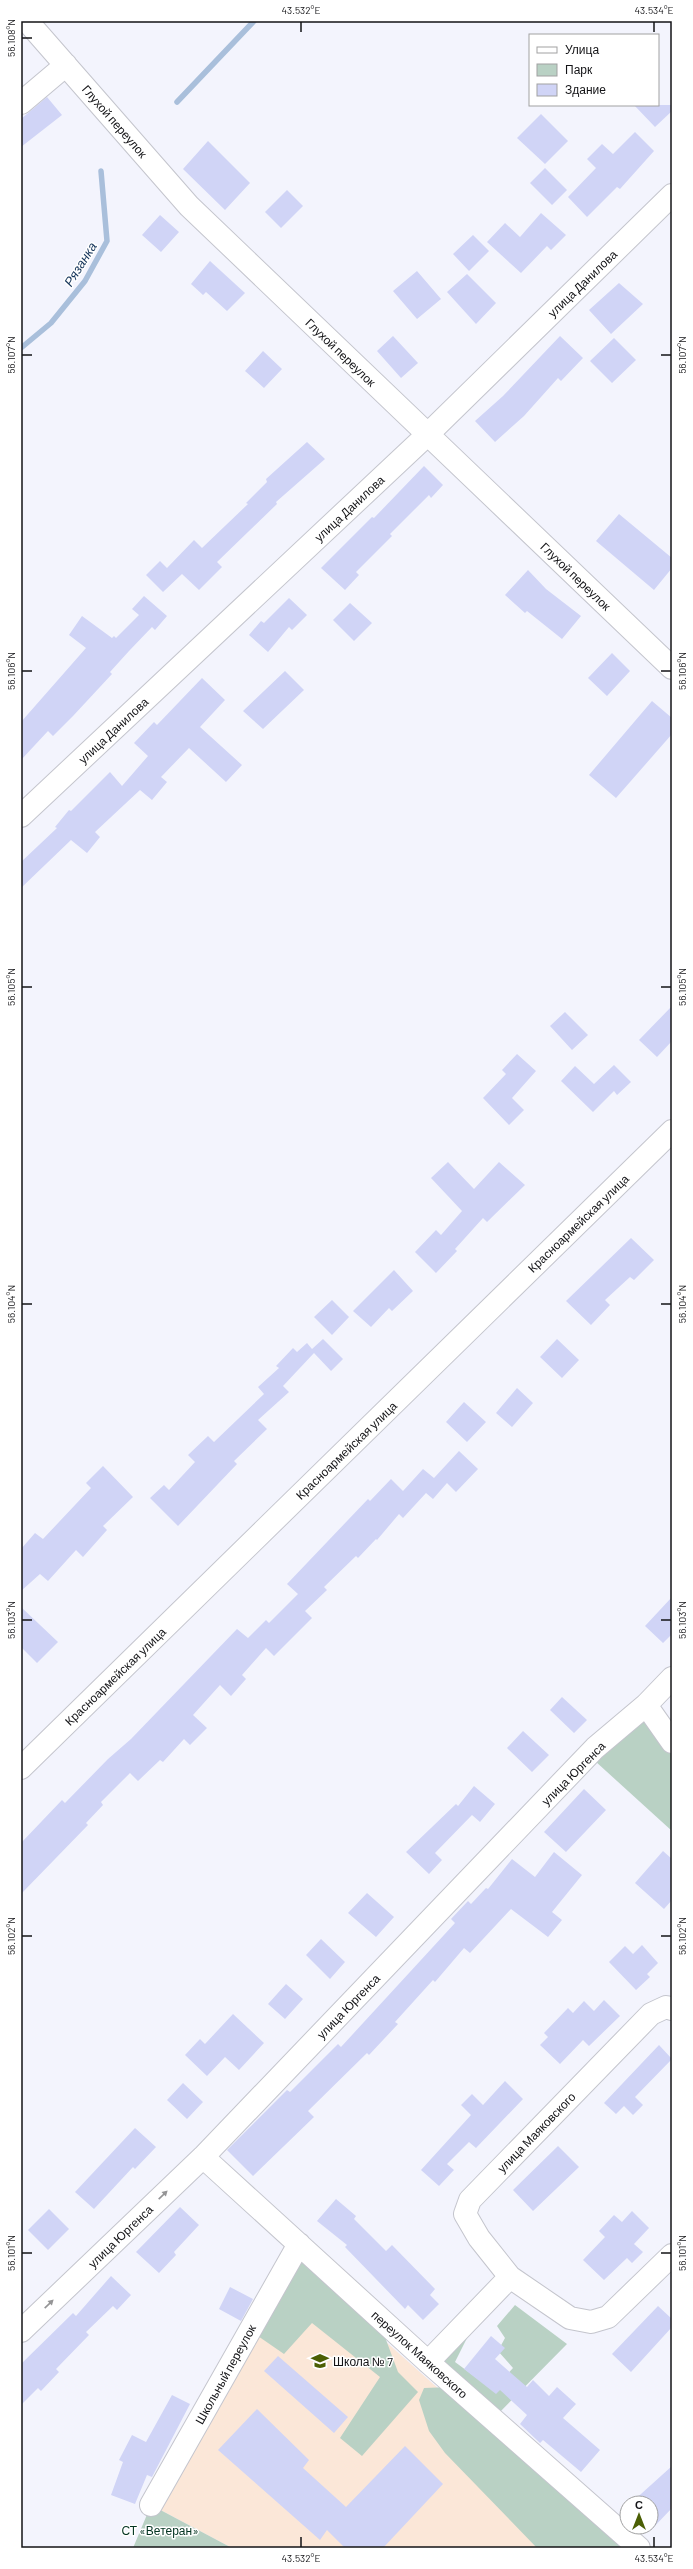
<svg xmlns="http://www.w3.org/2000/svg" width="693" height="2569" viewBox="0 0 693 2569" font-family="Barlow,sans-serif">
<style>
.education{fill:#fbe7d8}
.green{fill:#b9d1c4}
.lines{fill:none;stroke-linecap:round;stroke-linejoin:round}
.stream{stroke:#a9bfdb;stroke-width:5.5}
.building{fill:#d0d4f6}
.minor-casing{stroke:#c4c5cd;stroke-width:24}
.minor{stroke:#fff;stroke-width:22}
.oneway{fill:#959596}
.ticks{fill:none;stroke:#131316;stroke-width:1.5}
.labels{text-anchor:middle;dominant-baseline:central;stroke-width:3;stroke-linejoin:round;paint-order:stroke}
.street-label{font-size:12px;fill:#131316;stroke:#fff}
.poi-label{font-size:12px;fill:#131316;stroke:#fff;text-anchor:start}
.park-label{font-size:12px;fill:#023320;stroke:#fff}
.water-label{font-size:13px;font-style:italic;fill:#17365b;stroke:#fff}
.neatline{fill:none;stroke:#131316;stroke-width:1.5}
.ticks-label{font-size:10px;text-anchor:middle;fill:#131316}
</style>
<rect width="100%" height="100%" fill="#f3f4fd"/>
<path class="education" d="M 291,2257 L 617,2548 L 232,2548 L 151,2505 Z"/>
<path class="green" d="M 641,1714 L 672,1755 L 672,1831 L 595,1761 Z
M 295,2261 L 305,2261 L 382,2329 L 398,2372 L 418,2392 L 362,2456 L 340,2438 L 380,2377 L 312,2323 L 284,2354 L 255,2334 Z
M 515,2305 L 567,2344 L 497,2415 L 438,2365 L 463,2334 L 467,2338 L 455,2362 L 493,2390 L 513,2368 L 498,2351 L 505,2338 L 497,2326 Z
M 450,2387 L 612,2535 L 620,2548 L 537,2548 L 445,2453 L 429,2431 L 419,2400 L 424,2388 Z
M 151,2505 L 232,2548 L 133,2548 Z"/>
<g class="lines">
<path class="stream" d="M 177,102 L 254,21
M 21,348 L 51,323 L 85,281 L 107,241 L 101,171"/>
</g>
<path class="building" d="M 47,97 L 62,115 L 21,147 L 21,119 Z
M 634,105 L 672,105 L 672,111 L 655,127 Z
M 541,114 L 568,141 L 545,164 L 517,138 Z
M 635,132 L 654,151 L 620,189 L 617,187 L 587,217 L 568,197 L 596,168 L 587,159 L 602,144 L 613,154 Z
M 208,141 L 250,183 L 225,210 L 183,169 Z
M 545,168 L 567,190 L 552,205 L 530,183 Z
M 287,190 L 303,206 L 281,228 L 265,212 Z
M 541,213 L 566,235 L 551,250 L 547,246 L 521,273 L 487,242 L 505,223 L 520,237 Z
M 160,215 L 179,232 L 161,252 L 142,235 Z
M 473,235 L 489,251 L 469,271 L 453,254 Z
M 210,261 L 245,293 L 227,311 L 206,292 L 203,295 L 191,284 Z
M 417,271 L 441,299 L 417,319 L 393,291 Z
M 467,274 L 496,303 L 476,324 L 447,292 Z
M 619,283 L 643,304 L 611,334 L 589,310 Z
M 393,336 L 418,363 L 401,378 L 377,351 Z
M 560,336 L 583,358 L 561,381 L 558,378 L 524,416 L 495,442 L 475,421 L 503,396 Z
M 614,338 L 636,360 L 612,383 L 590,361 Z
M 263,351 L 282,369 L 264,388 L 245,371 Z
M 307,442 L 325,459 L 276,502 L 277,504 L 217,562 L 222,567 L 199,590 L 182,574 L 163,592 L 146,575 L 160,561 L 167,568 L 194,540 L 202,548 L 248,504 L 246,503 L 267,482 L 266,479 Z
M 424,466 L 443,485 L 431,498 L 429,495 L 390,534 L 392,536 L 356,572 L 359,575 L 345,590 L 321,568 L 372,517 L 374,518 Z
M 619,514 L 672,558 L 672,568 L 654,590 L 596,541 Z
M 528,570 L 546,589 L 581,616 L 562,639 L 527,611 L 525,613 L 505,595 Z
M 144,596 L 167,616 L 155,630 L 152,627 L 129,651 L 110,672 L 112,674 L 73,716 L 53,736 L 48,731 L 21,760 L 21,722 L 86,648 L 69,635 L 82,616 L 112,638 L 114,636 L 116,638 L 139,615 L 132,609 Z
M 289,598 L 307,615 L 292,630 L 289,627 L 268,652 L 249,635 L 261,621 L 264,623 Z
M 350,603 L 372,623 L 354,641 L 333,620 Z
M 612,653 L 630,671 L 607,696 L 588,678 Z
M 285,671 L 304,690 L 263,729 L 243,711 Z
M 202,678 L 225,700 L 200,727 L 242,765 L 226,782 L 189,748 L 161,777 L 167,782 L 152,800 L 140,790 L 95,832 L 100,837 L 87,853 L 71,840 L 21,888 L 21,862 L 57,828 L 55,827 L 69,810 L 71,811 L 110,772 L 122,786 L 148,756 L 134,743 L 154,722 L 157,725 Z
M 652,701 L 672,718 L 672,734 L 616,798 L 589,775 Z
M 672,1006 L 672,1041 L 657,1057 L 639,1040 Z
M 565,1012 L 588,1035 L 572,1050 L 550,1026 Z
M 517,1054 L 536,1071 L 512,1098 L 524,1110 L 509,1125 L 483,1098 L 506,1074 L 502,1070 Z
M 614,1065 L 631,1082 L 617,1095 L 614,1091 L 593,1112 L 561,1081 L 575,1066 L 594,1084 Z
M 448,1162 L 474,1189 L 499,1162 L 525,1185 L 487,1222 L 483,1218 L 455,1249 L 457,1251 L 436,1273 L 415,1252 L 436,1230 L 441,1235 L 462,1211 L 431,1178 Z
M 631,1238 L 654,1260 L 634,1280 L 630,1277 L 605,1300 L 610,1305 L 591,1325 L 566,1301 Z
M 394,1270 L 413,1291 L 392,1311 L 389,1308 L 371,1327 L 353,1311 Z
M 332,1300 L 349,1317 L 332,1335 L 314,1317 Z
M 323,1339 L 343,1359 L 331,1371 L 314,1353 L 283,1386 L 289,1392 L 258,1420 L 267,1429 L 234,1461 L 237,1464 L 178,1526 L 150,1498 L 164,1485 L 169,1490 L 195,1462 L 188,1455 L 208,1436 L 214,1442 L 264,1394 L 258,1387 L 279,1368 L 276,1366 L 293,1348 L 297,1352 L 307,1343 L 312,1349 Z
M 557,1339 L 579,1360 L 562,1378 L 540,1357 Z
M 517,1388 L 533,1403 L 512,1427 L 496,1413 Z
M 464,1402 L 486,1422 L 467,1442 L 446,1422 Z
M 459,1451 L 478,1469 L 456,1492 L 447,1483 L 433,1499 L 426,1493 L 403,1518 L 399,1514 L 377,1540 L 376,1539 L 358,1558 L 356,1556 L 324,1587 L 327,1590 L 305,1611 L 312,1618 L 274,1656 L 266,1648 L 242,1675 L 246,1679 L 231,1696 L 220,1685 L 193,1715 L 207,1728 L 190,1745 L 184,1739 L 163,1762 L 160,1760 L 138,1781 L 130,1773 L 101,1802 L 103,1805 L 86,1823 L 88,1825 L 21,1894 L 21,1843 L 62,1800 L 65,1803 L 108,1759 L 131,1739 L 237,1629 L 248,1638 L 266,1620 L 269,1623 L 298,1594 L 287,1584 L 368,1499 L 370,1501 L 391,1479 L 403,1491 L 423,1469 L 434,1478 Z
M 103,1466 L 133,1497 L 103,1526 L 107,1530 L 83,1557 L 76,1550 L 48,1581 L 40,1574 L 21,1591 L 21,1549 L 35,1533 L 43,1539 L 91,1488 L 86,1483 Z
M 672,1597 L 672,1634 L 663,1643 L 645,1626 Z
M 21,1607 L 58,1642 L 37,1663 L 21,1647 Z
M 562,1697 L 587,1720 L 574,1733 L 550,1710 Z
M 523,1731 L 549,1755 L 532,1772 L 507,1748 Z
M 474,1786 L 495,1804 L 480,1822 L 472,1815 L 435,1853 L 442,1860 L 429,1874 L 406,1852 L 456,1804 L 458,1806 Z
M 584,1789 L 606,1810 L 566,1852 L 544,1832 Z
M 663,1851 L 672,1859 L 672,1900 L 664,1909 L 635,1883 Z
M 554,1852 L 582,1875 L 552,1912 L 562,1920 L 548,1937 L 511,1909 L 470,1953 L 464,1948 L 435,1982 L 433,1980 L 395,2022 L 398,2024 L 369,2055 L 367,2053 L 308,2111 L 314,2117 L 253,2176 L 227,2150 L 287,2090 L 290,2092 L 338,2044 L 341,2047 L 455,1923 L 451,1919 L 468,1901 L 471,1904 L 486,1888 L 488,1889 L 512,1859 L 535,1877 Z
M 367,1893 L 394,1917 L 376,1937 L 348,1913 Z
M 321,1939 L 345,1962 L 330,1979 L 306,1955 Z
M 642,1945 L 658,1963 L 647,1974 L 650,1977 L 636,1990 L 609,1962 L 625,1946 L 633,1954 Z
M 286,1984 L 303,1999 L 285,2019 L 268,2004 Z
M 604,2000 L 620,2016 L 589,2046 L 583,2040 L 560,2064 L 540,2045 L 548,2037 L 544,2033 L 568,2008 L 573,2013 L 584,2001 L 594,2011 Z
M 233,2014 L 264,2043 L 239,2070 L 225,2057 L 207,2076 L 185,2055 L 200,2039 L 205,2044 Z
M 659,2045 L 672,2059 L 635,2097 L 643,2105 L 633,2115 L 624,2106 L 616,2114 L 604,2103 Z
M 505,2081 L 523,2099 L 476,2148 L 469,2142 L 447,2164 L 454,2170 L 439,2186 L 421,2170 L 471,2115 L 461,2105 L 472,2094 L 483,2105 Z
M 183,2083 L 203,2102 L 187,2119 L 167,2100 Z
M 135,2128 L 156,2147 L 135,2169 L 133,2167 L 94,2209 L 75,2192 Z
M 558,2146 L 579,2167 L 533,2211 L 513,2190 Z
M 336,2199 L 356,2216 L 354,2219 L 386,2251 L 392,2245 L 435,2289 L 430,2295 L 439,2304 L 423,2320 L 408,2305 L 405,2309 L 345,2247 L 347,2245 L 317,2221 Z
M 180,2207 L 199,2225 L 174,2252 L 176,2255 L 159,2273 L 136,2252 Z
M 49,2209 L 69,2229 L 48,2250 L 28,2230 Z
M 632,2211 L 649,2228 L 634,2244 L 643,2252 L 632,2263 L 627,2258 L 604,2280 L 583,2260 L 605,2237 L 599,2231 L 614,2215 L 622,2222 Z
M 111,2276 L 131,2295 L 117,2310 L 113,2306 L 86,2332 L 89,2335 L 56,2369 L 59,2372 L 41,2391 L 38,2388 L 21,2405 L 21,2364 L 73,2313 L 76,2316 Z
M 230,2287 L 253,2299 L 241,2321 L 219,2309 Z
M 658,2306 L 672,2319 L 672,2327 L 631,2372 L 612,2354 Z
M 491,2336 L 505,2348 L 495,2359 L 527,2387 L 533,2380 L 549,2396 L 557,2387 L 576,2404 L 563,2418 L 600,2450 L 581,2472 L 543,2440 L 540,2443 L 520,2424 L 527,2415 L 500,2390 L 496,2394 L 464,2369 Z
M 278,2356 L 348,2417 L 334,2433 L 264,2371 Z
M 172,2395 L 190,2404 L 152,2477 L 147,2475 L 135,2504 L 111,2495 L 123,2462 L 119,2460 L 132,2435 L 146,2442 Z
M 257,2409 L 309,2460 L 303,2468 L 346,2507 L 405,2446 L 443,2484 L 383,2548 L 345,2548 L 327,2530 L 320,2540 L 218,2450 Z
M 672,2466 L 672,2508 L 651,2530 L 651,2503 L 631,2503 Z"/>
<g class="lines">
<g class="minor-casing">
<path id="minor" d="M 27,21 L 189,206 L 672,668
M 21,103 L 66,65
M 21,816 L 427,435 L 672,195
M 646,1705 L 672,1742
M 21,1768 L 672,1131
M 203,2157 L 428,2362 L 639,2548
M 510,2277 L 479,2238 L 465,2214 L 470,2200 L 651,2014 L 666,2007 L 672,2009
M 21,2331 L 203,2157 L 595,1748 L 646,1705 L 672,1678
M 428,2362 L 510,2277 L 570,2318 L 591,2322 L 608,2317 L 672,2255
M 151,2505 L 299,2244"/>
</g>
<use href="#minor" class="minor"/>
</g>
<defs><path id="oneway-solid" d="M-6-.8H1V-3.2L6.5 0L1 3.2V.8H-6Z"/></defs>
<g class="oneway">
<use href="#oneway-solid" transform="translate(163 2195) rotate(-44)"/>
<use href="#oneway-solid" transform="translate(49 2304) rotate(-44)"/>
</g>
<path class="ticks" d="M 301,22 L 301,32M 654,22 L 654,32M 22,38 L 32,38M 22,355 L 32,355M 661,355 L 671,355M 22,671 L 32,671M 661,671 L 671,671M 22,987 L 32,987M 661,987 L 671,987M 22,1304 L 32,1304M 661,1304 L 671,1304M 22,1620 L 32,1620M 661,1620 L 671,1620M 22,1936 L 32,1936M 661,1936 L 671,1936M 22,2253 L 32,2253M 661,2253 L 671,2253M 301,2537 L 301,2547M 654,2537 L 654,2547"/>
<defs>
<g id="school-bare" transform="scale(1.38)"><path d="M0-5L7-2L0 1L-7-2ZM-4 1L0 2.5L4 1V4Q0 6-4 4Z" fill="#4b5f05" stroke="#fff" stroke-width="2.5" paint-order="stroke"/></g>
</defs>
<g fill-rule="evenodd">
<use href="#school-bare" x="320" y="2361"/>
</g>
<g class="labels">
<g class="street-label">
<text transform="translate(115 121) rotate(49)">Глухой переулок</text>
<text transform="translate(582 283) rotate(-44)">улица Данилова</text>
<text transform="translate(341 352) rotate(44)">Глухой переулок</text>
<text transform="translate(349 508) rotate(-43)">улица Данилова</text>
<text transform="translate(576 576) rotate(44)">Глухой переулок</text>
<text transform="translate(113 730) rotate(-43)">улица Данилова</text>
<text transform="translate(578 1223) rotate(-44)">Красноармейская улица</text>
<text transform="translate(346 1450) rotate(-44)">Красноармейская улица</text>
<text transform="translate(115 1676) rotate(-44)">Красноармейская улица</text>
<text transform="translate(573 1773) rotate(-45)">улица Юргенса</text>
<text transform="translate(348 2006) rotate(-46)">улица Юргенса</text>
<text transform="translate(536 2132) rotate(-46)">улица Маяковского</text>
<text transform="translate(120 2236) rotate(-44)">улица Юргенса</text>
<text transform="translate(420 2354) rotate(42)">переулок Маяковского</text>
<text transform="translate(225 2374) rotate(-61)">Школьный переулок</text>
</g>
<g class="poi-label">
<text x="333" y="2361">Школа № 7</text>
</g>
<g class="park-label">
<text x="160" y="2530">СТ «Ветеран»</text>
</g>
<g class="water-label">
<text transform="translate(80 264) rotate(-58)">Рязанка</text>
</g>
</g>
<rect width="693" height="2569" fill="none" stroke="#ffffff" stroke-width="44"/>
<rect x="529" y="34" width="130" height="72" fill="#ffffff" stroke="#a1a1a2"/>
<rect x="537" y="47" width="20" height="6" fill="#ffffff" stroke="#a1a1a2"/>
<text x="565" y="54" font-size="12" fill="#131316">Улица</text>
<rect x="537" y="64" width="20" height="12" fill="#b9d1c4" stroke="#a1a1a2"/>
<text x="565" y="74" font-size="12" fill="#131316">Парк</text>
<rect x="537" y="84" width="20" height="12" fill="#d0d4f6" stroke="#a1a1a2"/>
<text x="565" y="94" font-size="12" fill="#131316">Здание</text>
<g transform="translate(639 2515)"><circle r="19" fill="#ffffff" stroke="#a1a1a2"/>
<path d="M0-3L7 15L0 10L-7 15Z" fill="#4b5f05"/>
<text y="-6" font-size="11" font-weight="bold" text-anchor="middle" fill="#131316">С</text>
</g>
<rect x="22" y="22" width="649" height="2525" class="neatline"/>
<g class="ticks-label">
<text x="301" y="14">43.532°E</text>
<text x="654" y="14">43.534°E</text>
<text transform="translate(11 38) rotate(-90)" y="4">56.108°N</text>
<text transform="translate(11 355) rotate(-90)" y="4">56.107°N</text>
<text transform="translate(682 355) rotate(-90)" y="4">56.107°N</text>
<text transform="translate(11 671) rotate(-90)" y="4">56.106°N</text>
<text transform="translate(682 671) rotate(-90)" y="4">56.106°N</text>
<text transform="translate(11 987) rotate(-90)" y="4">56.105°N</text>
<text transform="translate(682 987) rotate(-90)" y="4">56.105°N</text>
<text transform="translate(11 1304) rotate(-90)" y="4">56.104°N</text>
<text transform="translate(682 1304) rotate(-90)" y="4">56.104°N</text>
<text transform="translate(11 1620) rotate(-90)" y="4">56.103°N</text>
<text transform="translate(682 1620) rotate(-90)" y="4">56.103°N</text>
<text transform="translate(11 1936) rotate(-90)" y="4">56.102°N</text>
<text transform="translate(682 1936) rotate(-90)" y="4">56.102°N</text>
<text transform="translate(11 2253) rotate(-90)" y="4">56.101°N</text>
<text transform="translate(682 2253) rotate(-90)" y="4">56.101°N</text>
<text x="301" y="2562">43.532°E</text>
<text x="654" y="2562">43.534°E</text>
</g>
</svg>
